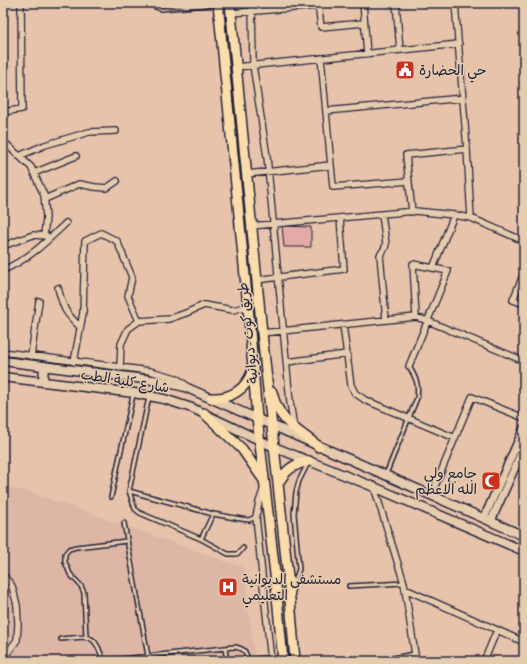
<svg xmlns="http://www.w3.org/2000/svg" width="527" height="664" viewBox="0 0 527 664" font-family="Caveat,'Playpen Sans Arabic',sans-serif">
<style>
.built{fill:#deb6a6}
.building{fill:#e4aaa6;stroke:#22223b}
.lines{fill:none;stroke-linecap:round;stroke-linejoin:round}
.service-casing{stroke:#22223b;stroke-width:6}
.minor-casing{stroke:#22223b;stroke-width:8}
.tertiary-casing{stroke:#22223b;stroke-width:10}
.secondary-casing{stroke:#22223b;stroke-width:11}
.primary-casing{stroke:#22223b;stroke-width:12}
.service{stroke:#e6ccae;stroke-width:3}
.minor{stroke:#e6ccae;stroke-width:5.5}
.tertiary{stroke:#e6ccae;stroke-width:7}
.secondary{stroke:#e6ccae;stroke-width:8}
.primary{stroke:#fbddab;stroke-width:9}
.labels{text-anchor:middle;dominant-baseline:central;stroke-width:3;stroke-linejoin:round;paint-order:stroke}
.poi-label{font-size:14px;fill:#22223b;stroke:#e6ccae;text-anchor:start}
.street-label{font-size:14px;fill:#22223b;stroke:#e6ccae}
</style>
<rect width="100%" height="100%" fill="#e7c3ac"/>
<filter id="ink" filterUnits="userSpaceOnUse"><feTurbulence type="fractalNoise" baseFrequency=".025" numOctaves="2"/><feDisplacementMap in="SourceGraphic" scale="8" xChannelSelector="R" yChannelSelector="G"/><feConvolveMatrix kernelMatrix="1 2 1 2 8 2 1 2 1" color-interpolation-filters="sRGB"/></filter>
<g filter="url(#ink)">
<path class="built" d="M 3,487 L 31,492 L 244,568 L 255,661 L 3,661 Z"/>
<path class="building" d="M 282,226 L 311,227 L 311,247 L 284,247 Z"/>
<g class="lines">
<g class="service-casing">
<path id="service" d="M 150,3 L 155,7 L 161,9 L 217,4
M 149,397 L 129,491 L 135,509 L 140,513 L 201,539 L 228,554 L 236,554 L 239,553 L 243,548
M 386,474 L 417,398 C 419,383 416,379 409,366
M 129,491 L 213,514 L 241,519 L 249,520 L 256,517
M 111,497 L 133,395
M 124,523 L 148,656
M 201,539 L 213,514
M 290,585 L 296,578 L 299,569 L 294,514 L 296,492 L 299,481 L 308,463
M 349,586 L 404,583
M 86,637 L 84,593 L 81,586 L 70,574 L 65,562 L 65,554 L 69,549 L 76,547 L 127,541
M 61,639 C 88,637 95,631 103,661 L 234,647 C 243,648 247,651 247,660 L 245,661
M 225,649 L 227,661
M 247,660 L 270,658
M 384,661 L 388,659 L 414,654"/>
</g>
<g class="minor-casing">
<path id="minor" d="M 252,3 L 253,65 L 267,157 L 290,402 L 294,428
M 318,3 L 321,27 L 364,23
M 363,3 L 367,54
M 396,3 L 400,50
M 455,3 L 467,149 L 471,218
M 231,13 L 319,6
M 321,58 L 333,187 L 409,181
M 236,67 L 459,44
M 326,111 L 463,98
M 3,112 L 22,109 L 21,3
M 3,141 L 31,167 L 44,195 L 46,217 L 44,236
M 19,156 L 45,145 L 89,132 L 116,131
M 34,173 L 76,156
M 246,174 L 331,165
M 45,199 L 79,184 L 95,187 L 107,188 L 117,181
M 412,212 L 406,155 L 467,149
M 382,214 L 386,244 L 385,248 L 380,255 L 386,320
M 251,226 L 415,211 L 454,215 L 471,218 L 524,241
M 3,246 L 33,235 L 47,236
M 433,268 L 454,215
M 3,270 C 29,259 46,242 66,223
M 524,273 L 513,300 L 524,304
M 256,280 L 344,269 L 340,218
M 58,288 C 64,310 64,311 80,327
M 343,325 L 351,385 L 355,393 L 365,400 L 455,438
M 262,333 L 416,317 L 428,321 L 524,361
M 3,352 L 150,371 L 176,378 L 186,385
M 31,356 L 39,301
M 74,362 L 83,313 L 85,241 L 101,233 L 117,241 L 132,277 L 128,296 L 139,321
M 287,362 L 347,354
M 409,366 L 448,271 L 413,264 L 416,317
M 120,368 L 121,344 L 128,329 L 139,321 L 169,319 L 186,313 L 204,305 L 233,310 L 248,306
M 374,487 L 404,583 L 416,661
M 264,488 L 259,502 L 256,517 L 271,661
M 431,496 L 472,397 L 524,418
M 3,575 L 12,586 L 17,605 L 18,624 L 17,640 L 3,659
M 405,589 L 524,642
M 484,661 L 497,630"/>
</g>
<g class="tertiary-casing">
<path id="tertiary" d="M 484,518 L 524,428
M 491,521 L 524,447"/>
</g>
<g class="secondary-casing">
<path id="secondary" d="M 3,361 L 160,381 L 185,387 L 524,536
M 3,377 L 134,393 L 164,399 L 192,408 L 274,447 L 374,487 L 524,551
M 43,382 L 44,366"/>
</g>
<g class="primary-casing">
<path id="primary" d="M 218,3 L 248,306 L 257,418 L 275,574 L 283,661
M 230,3 L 262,333 L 289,587 L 295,661
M 272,392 C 279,423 297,429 319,447
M 212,398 C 231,399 246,389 252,372
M 204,413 L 242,449 L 263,479
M 278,484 C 285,470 294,464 309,461"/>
</g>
<use href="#service" class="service"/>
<use href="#minor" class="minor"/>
<use href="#tertiary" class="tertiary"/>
<use href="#secondary" class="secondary"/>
<use href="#primary" class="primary"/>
</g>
</g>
<defs>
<g id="civic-square" transform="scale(1)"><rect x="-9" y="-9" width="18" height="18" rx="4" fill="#c8321e" stroke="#e6ccae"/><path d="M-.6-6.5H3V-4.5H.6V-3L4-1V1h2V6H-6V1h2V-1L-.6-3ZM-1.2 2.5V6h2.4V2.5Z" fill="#fff"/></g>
<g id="mosque-square" transform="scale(1)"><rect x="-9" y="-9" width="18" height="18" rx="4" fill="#c8321e" stroke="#e6ccae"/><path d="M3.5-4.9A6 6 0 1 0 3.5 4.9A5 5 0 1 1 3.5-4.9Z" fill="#fff"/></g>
<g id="hospital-square" transform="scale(1)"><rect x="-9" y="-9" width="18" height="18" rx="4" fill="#c8321e" stroke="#e6ccae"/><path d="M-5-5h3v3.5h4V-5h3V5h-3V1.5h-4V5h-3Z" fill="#fff"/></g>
</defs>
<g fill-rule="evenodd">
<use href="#civic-square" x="405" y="70"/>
<use href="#mosque-square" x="491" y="481"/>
<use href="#hospital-square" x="228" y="587"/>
</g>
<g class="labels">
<g class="poi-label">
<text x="419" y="70">حي الحضارة</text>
<text x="477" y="473" text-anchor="end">جامع ولي<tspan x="477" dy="16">الله الاعظم</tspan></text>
<text x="242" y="579">مستشفى الديوانية<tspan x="242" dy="16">التعليمي</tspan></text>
</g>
<g class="street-label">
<text transform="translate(248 333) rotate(-96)">طريق كوت -ديوانية</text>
<text transform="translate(125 381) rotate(9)">شارع كلية الطب</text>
</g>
</g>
<rect width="527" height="664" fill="none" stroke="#e6ccae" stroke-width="16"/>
<rect x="8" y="8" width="511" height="648" fill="none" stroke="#22223b" stroke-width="1.5" filter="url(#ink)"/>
</svg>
